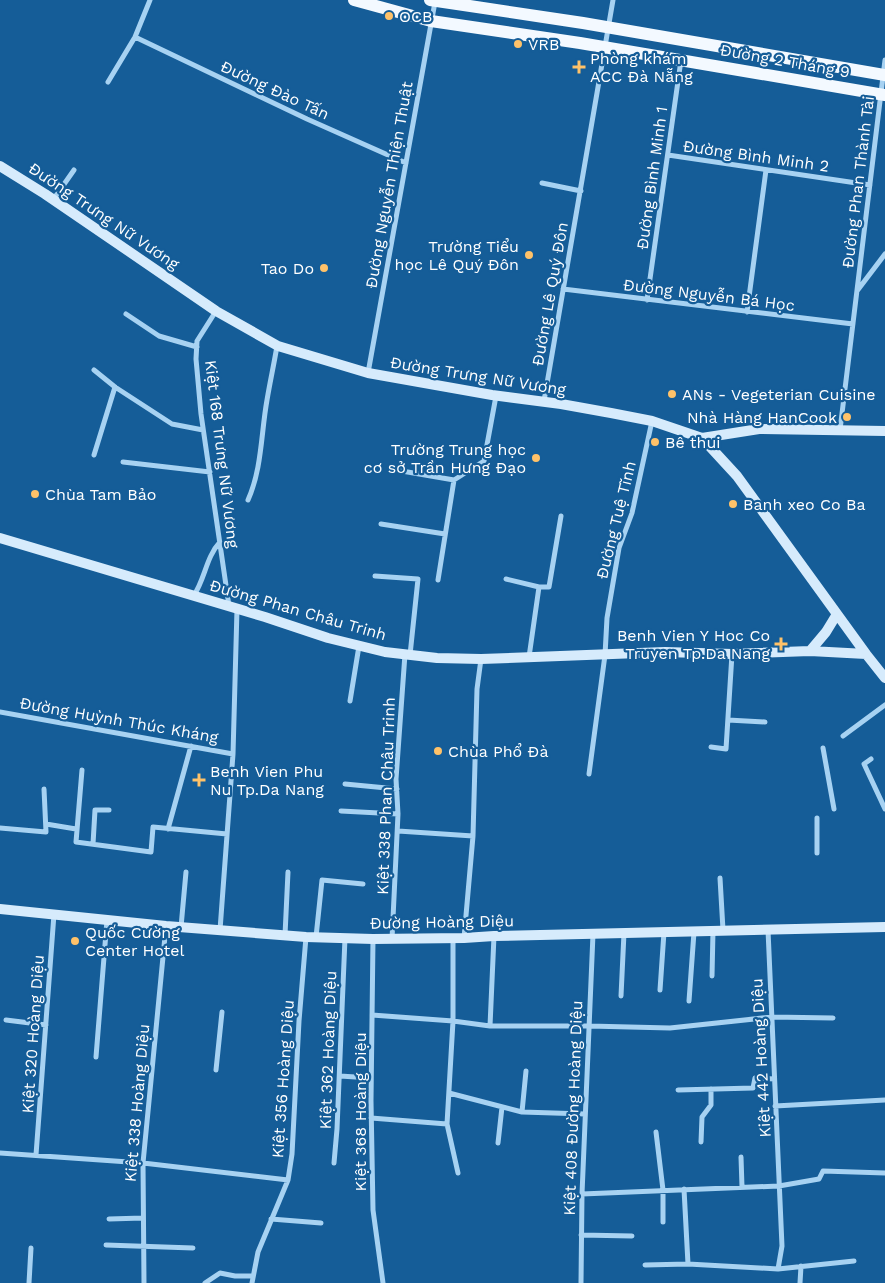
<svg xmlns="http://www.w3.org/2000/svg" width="885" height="1283" viewBox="0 0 885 1283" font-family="'Work Sans',sans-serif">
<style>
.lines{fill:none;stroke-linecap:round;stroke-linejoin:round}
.street{stroke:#a7d2f2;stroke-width:5}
.secondary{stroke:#d6ebfc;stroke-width:10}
.primary{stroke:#f3f9ff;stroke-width:12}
.poi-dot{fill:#ffc269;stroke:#155d98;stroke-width:2}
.labels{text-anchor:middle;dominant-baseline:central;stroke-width:4.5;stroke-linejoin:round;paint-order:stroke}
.poi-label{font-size:16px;fill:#fff;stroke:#155d98;text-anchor:start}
.street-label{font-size:16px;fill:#fff;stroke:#155d98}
</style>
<rect width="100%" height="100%" fill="#155d98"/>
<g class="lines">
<path class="street" d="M 135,37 L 307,119 L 406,163
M 108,82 L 135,37 L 150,0
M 668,155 L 870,185
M 542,183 L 581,191
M 53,200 L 74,170
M 563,289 L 853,324
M 857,291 L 885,254
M 647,300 L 681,60
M 216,311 L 197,341 L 196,359 L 201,414 L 229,606
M 747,312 L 766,170
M 126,314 L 159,336 L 197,347
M 94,370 L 115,387 L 172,424 L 203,430
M 368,373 L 435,2
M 544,401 L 613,0
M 840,430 L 885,60
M 94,455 L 115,387
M 123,462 L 210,472
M 396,470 L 454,480
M 248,500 C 262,469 261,433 267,400 C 270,382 274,364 277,346
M 381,524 L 445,534
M 375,576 L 418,579 L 410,655
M 506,579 L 539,587 L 549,587 L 561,516
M 438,580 L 454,480 L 484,461 L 496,396
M 194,595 C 205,579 206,557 220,542
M 529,657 L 539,587
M 350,701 L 359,646
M 0,712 L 233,754
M 728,720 L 765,722
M 843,736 L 885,705
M 711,747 L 726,749 L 732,654
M 823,748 L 834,809
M 871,759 L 864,764 L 885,809
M 82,770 L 76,842 L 151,852 L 153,827 L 227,834
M 589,774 L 605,655 L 607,618 L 619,548 L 632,513 L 652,421
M 345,784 L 397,789
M 341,811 L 398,814
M 46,824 L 76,829
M 0,828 L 46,832 L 44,789
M 168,829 L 191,746
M 398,831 L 473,836
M 93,844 L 95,810 L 109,810
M 817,853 L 817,818
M 720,878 L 723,930
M 181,927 L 186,872
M 220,930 L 233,754 L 237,609
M 768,930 L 782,1246 L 778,1269
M 285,935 L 288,872
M 316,937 L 322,880 L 363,884
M 453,938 L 453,1021 L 447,1124 L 458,1173
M 464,938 L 473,836 L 477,689 L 481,659
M 373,939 L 371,1101 L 373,1210 L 383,1283
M 392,939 L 398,814 L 396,779 L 405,654
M 712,976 L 713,931
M 660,990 L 664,932
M 621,996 L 624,933
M 689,1001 L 694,932
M 372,1015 L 453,1021 L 490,1026 L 589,1026 L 670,1028 L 772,1017 L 833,1018
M 6,1020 L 46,1025
M 490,1026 L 494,936
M 96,1057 L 107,920
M 216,1070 L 222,1012
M 340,1076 L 371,1078
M 678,1090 L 753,1088 L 755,1078 L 774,1079
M 449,1093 L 522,1112 L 526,1071
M 775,1106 L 885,1100
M 522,1112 L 585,1114
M 371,1118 L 447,1124
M 656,1132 L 663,1190 L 663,1222
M 701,1142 L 702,1117 L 711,1105 L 711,1089
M 498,1143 L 502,1107
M 0,1153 L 143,1163 L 288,1180
M 36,1155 L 54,914
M 741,1157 L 742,1187
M 334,1163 L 337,1129 L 345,938
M 684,1189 L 688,1264
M 582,1194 L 779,1186 L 819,1179 L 823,1171 L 885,1173
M 109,1219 L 143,1218
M 271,1219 L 321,1223
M 581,1235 L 632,1236
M 106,1245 L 193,1248
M 645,1265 L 688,1264 L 778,1269 L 854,1261
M 29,1283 L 31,1248
M 144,1283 L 143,1163 L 166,926
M 205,1283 L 220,1273 L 235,1276 L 253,1276
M 252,1283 L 258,1252 L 288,1180 L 292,1154 L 299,1021 L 306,937
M 581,1283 L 582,1194 L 593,934
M 800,1283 L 801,1266"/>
<path class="secondary" d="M 0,166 L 45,194 L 216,311 L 278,346 L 368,373 L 492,395 L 561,404 L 611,413 L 652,421 L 702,438 L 737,476 L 866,654 L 885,678
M 702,438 L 759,429 L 885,431
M 0,538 L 265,617 L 328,638 L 385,652 L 437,658 L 481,659 L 665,652 L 732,654 L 810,651 L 866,654
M 810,651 L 826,632 L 837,614
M 0,909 L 166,926 L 306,937 L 373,939 L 464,938 L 494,936 L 885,927"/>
<path class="primary" d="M 354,0 L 431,21 L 580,43 L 885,95
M 430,0 L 583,23 L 885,75"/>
</g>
<g class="poi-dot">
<circle cx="389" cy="16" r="5"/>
<circle cx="518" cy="44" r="5"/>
<path d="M576.5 59.5h5v5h5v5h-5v5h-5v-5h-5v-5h5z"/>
<circle cx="529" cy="255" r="5"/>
<circle cx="324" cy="268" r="5"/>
<circle cx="672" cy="394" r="5"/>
<circle cx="847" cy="417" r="5"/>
<circle cx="655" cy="442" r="5"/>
<circle cx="536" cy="458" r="5"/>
<circle cx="35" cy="494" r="5"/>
<circle cx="733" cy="504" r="5"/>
<path d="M778.5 636.5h5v5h5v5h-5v5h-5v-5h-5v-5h5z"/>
<circle cx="438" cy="751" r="5"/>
<path d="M196.5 772.5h5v5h5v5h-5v5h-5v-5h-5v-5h5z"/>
<circle cx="75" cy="941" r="5"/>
</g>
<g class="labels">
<g class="poi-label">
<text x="399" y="16">OCB</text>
<text x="528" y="44">VRB</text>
<text x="590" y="58">Phòng khám<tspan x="590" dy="18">ACC Đà Nẵng</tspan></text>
<text x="519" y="246" text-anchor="end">Trường Tiểu<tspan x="519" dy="18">học Lê Quý Đôn</tspan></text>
<text x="314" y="268" text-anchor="end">Tao Do</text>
<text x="682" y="394">ANs - Vegeterian Cuisine</text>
<text x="837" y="417" text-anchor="end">Nhà Hàng HanCook</text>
<text x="665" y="442">Bê thui</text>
<text x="526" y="449" text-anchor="end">Trường Trung học<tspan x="526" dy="18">cơ sở Trần Hưng Đạo</tspan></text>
<text x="45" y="494">Chùa Tam Bảo</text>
<text x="743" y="504">Banh xeo Co Ba</text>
<text x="770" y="635" text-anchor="end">Benh Vien Y Hoc Co<tspan x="770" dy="18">Truyen Tp.Da Nang</tspan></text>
<text x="448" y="751">Chùa Phổ Đà</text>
<text x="210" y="771">Benh Vien Phu<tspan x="210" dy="18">Nu Tp.Da Nang</tspan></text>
<text x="85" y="932">Quốc Cường<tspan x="85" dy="18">Center Hotel</tspan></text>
</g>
<g class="street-label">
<text transform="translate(785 61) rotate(10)">Đường 2 Tháng 9</text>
<text transform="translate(275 90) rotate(25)">Đường Đào Tấn</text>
<text transform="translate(756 156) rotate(8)">Đường Bình Minh 2</text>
<text transform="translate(652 178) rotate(-82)">Đường Bình Minh 1</text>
<text transform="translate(858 182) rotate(-83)">Đường Phan Thành Tài</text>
<text transform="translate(389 185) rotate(-80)">Đường Nguyễn Thiện Thuật</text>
<text transform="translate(104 216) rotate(34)">Đường Trưng Nữ Vương</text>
<text transform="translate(550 294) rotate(-80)">Đường Lê Quý Đôn</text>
<text transform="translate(709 295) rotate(7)">Đường Nguyễn Bá Học</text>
<text transform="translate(478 376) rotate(9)">Đường Trưng Nữ Vương</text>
<text transform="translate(222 454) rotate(83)">Kiệt 168 Trưng Nữ Vương</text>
<text transform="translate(616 520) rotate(-76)">Đường Tuệ Tĩnh</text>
<text transform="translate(298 610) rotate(16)">Đường Phan Châu Trinh</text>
<text transform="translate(119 720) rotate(10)">Đường Huỳnh Thúc Kháng</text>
<text transform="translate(386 796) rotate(-88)">Kiệt 338 Phan Châu Trinh</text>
<text transform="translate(442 922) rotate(-1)">Đường Hoàng Diệu</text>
<text transform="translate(33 1034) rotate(-86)">Kiệt 320 Hoàng Diệu</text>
<text transform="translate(328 1050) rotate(-88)">Kiệt 362 Hoàng Diệu</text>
<text transform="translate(761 1058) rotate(-93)">Kiệt 442 Hoàng Diệu</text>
<text transform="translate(283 1079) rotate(-86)">Kiệt 356 Hoàng Diệu</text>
<text transform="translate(137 1103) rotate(-85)">Kiệt 338 Hoàng Diệu</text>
<text transform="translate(573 1108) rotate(-88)">Kiệt 408 Đường Hoàng Diệu</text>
<text transform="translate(360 1112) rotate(-90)">Kiệt 368 Hoàng Diệu</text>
</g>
</g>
</svg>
